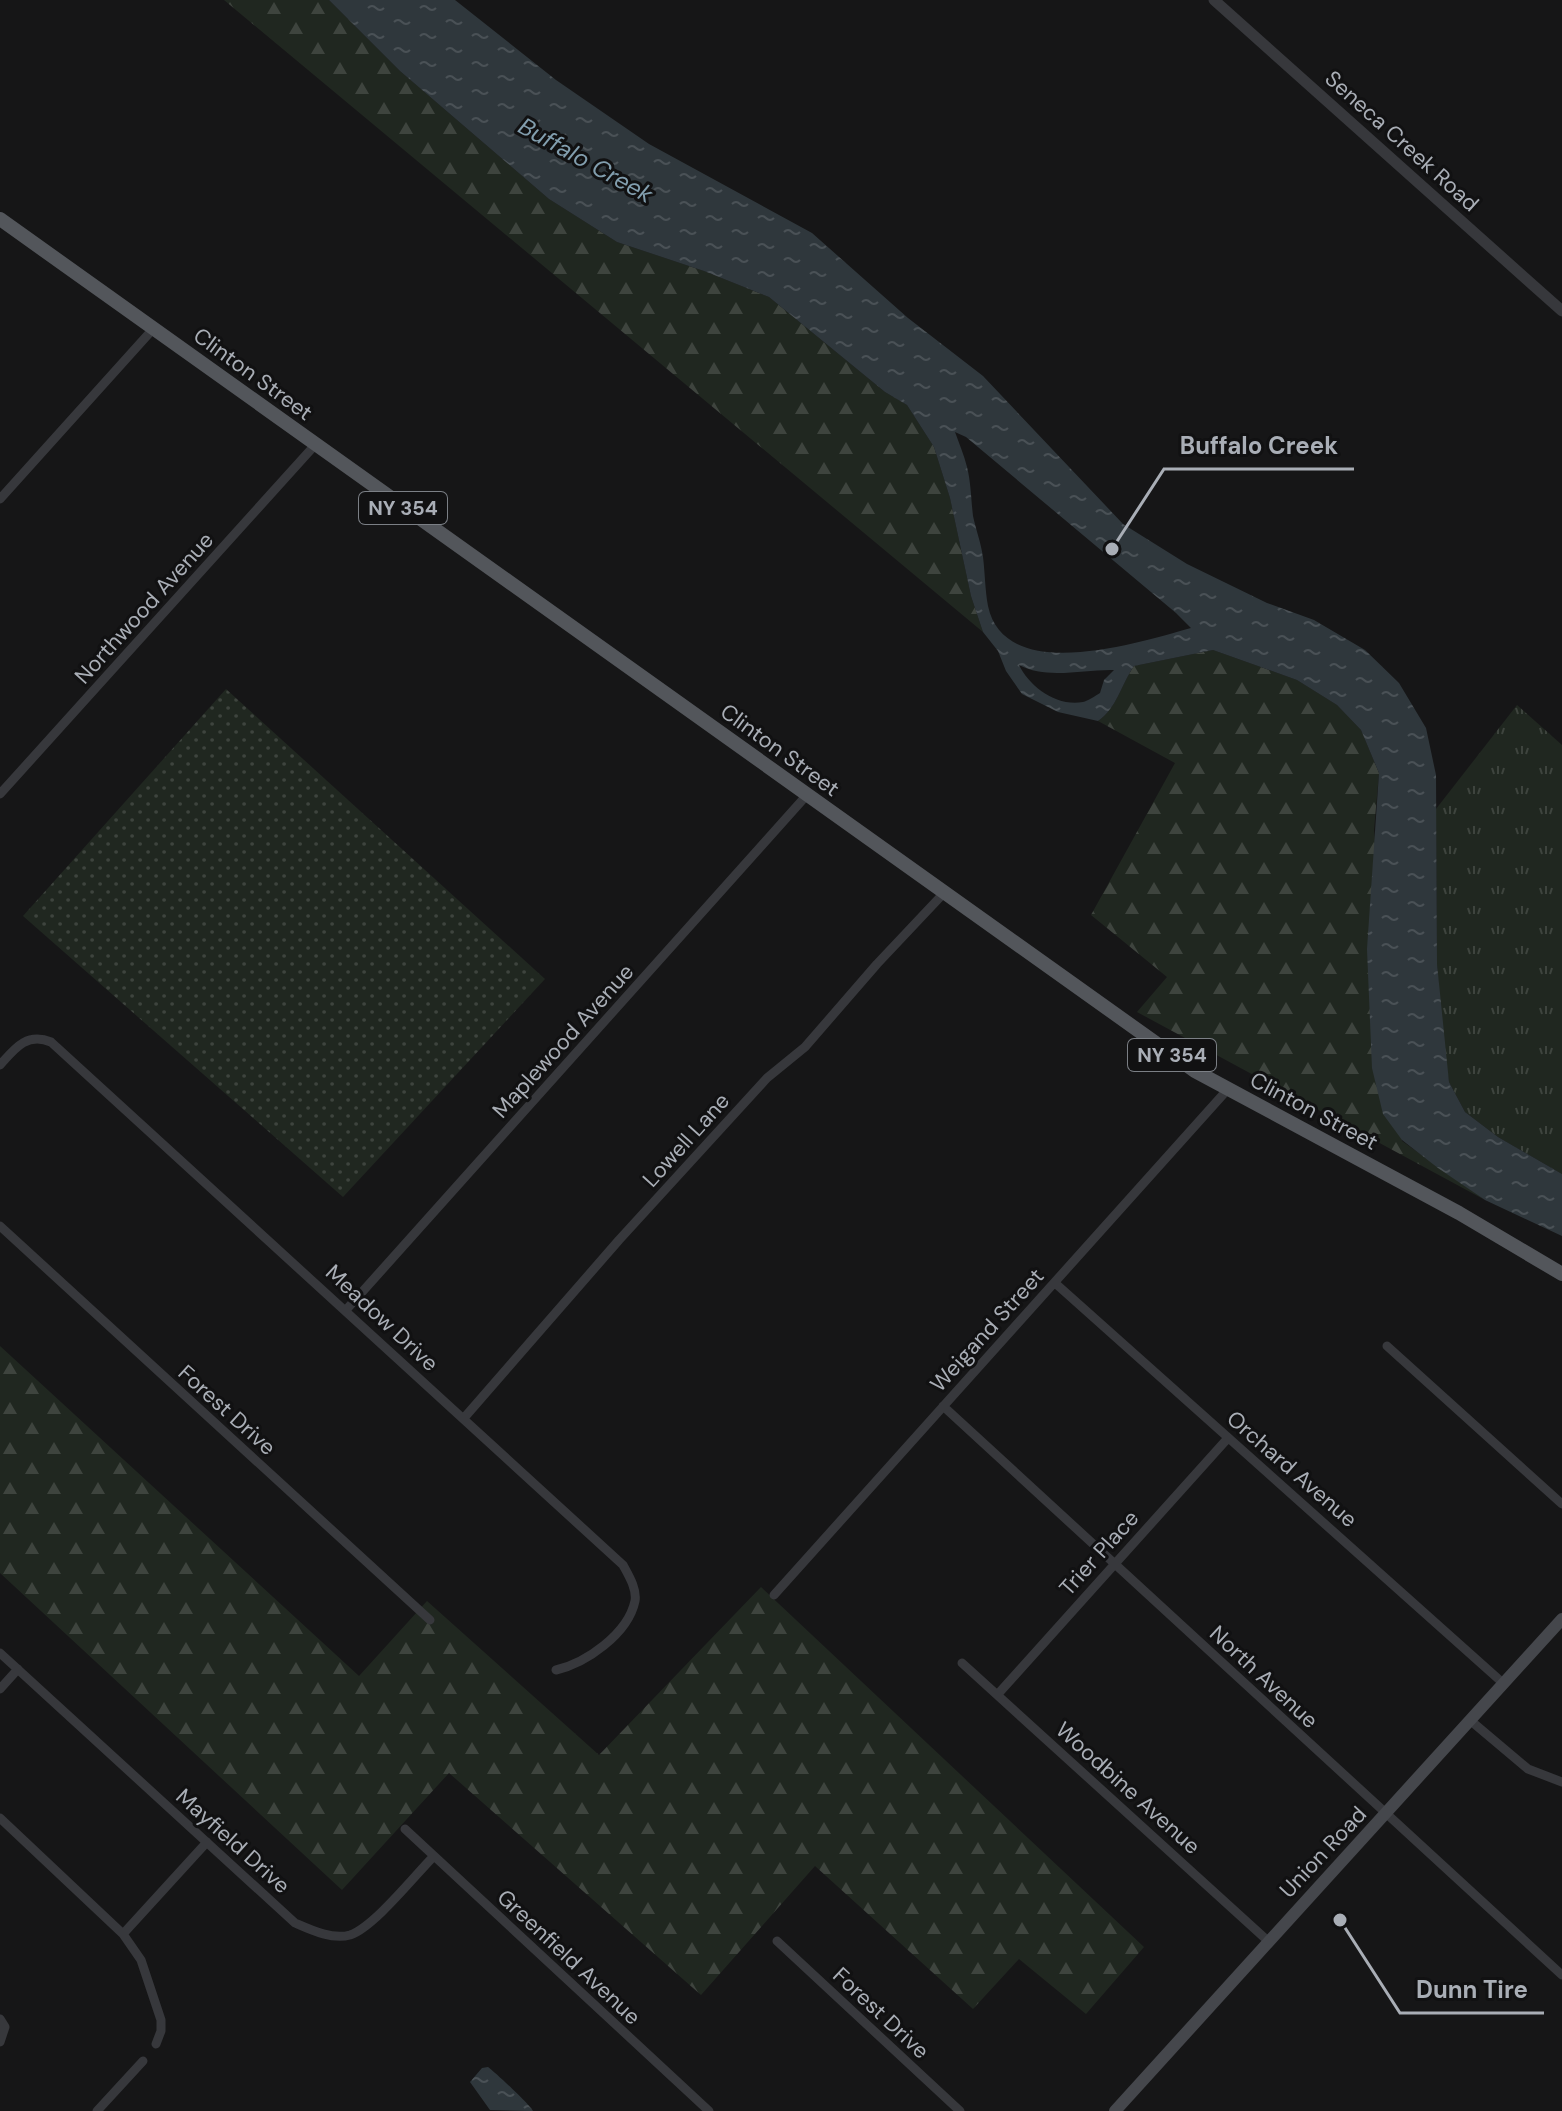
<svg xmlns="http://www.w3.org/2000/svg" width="1562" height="2111" viewBox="0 0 1562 2111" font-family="'DM Sans',sans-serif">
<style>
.grass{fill:url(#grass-dots)}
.forest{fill:url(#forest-firs)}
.park{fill:url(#park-tufts)}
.water{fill:url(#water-ripples);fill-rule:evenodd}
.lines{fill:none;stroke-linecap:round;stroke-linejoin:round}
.minor{stroke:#37383c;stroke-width:9}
.tertiary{stroke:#37383c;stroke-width:11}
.secondary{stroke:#45474c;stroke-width:12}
.primary{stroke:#53565b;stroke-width:14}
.labels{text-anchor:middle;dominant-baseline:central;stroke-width:6;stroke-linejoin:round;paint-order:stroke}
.shield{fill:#111112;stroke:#7b7f85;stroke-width:2}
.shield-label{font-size:20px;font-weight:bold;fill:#a9aeb6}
.street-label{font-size:22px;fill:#a9aeb6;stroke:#111112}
.water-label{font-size:24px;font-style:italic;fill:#829eae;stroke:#111112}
.leader{fill:none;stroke:#a9aeb6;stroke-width:3}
.callout-dot{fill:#a9aeb6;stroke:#111112;stroke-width:3}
.callout-label{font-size:24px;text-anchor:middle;font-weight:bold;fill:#a9aeb6;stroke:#111112;stroke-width:6;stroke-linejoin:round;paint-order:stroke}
</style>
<defs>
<pattern id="grass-dots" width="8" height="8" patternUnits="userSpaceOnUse" patternTransform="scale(2)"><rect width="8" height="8" fill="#202720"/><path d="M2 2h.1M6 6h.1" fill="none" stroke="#3e443e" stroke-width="1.8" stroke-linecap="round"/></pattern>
<pattern id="forest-firs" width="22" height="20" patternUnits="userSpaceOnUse" patternTransform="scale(2)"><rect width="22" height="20" fill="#202720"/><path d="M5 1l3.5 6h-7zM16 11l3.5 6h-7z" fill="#3e443e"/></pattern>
<pattern id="park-tufts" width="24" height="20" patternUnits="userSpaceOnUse" patternTransform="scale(2)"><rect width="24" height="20" fill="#202720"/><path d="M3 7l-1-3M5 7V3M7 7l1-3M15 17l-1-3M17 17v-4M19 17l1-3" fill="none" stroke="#3e443e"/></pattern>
<pattern id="water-ripples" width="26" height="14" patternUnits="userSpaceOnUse" patternTransform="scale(2)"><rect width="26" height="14" fill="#2f373c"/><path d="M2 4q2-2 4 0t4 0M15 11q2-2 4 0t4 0" fill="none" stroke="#4a5156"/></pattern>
</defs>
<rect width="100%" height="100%" fill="#161617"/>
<path class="grass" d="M 226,689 L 545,979 L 343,1197 L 23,916 Z"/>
<path class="forest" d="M 224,0 L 329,0 L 400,71 L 549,199 L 617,242 L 704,271 L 769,297 L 885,392 L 907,405 L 934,447 L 950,498 L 971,596 L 983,632 Z
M 1213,650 L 1297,680 L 1337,705 L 1361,730 L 1379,773 L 1374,830 L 1402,1141 L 1485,1200 L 1137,1012 L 1167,977 L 1091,915 L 1175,763 L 1098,721 C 1117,708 1121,685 1134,666 Z
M 0,1346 L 359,1676 L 427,1601 L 599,1755 L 761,1587 L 1144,1947 L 1086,2014 L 1019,1959 L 973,2009 L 815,1866 L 701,1995 L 449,1773 L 342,1890 L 0,1573 Z"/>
<path class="park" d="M 1517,705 L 1562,745 L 1562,1174 L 1498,1137 L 1465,1112 L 1449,1082 L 1443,1041 L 1437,964 L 1436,809 Z"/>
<path class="water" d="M 329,0 L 455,0 L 556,80 L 649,144 L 812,233 L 908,318 L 983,376 L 1123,524 L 1187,564 L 1267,603 L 1314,620 L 1365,650 L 1399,683 L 1426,728 L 1436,775 L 1437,964 L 1449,1082 L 1465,1112 L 1498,1137 L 1562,1174 L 1562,1236 L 1485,1200 L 1438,1168 L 1402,1140 L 1383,1114 L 1372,1068 L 1367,949 L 1379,773 L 1361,730 L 1337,705 L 1297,680 L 1213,650 L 1134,666 C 1121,685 1117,708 1098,721 L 1058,712 L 1022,694 L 1006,671 L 998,651 L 983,632 L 971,596 L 950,498 L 934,447 L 907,405 L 885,392 L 769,297 L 704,271 L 617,242 L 549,199 L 400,71 ZM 955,432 L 966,437 L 1176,613 L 1191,628 C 1140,642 1005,686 988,606 C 985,590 985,573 983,557 C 981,543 976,530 973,516 C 971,499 971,483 967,467 C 964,455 959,443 955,432 ZM 1019,665 C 1047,680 1084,669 1114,670 L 1104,680 L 1100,693 C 1095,696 1088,701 1083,702 C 1056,707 1029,686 1019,665 Z
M 488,2067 C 496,2073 531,2106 533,2111 L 490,2110 L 470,2082 L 482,2068 Z"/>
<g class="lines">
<path class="minor" d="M 0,499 L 153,329
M 0,794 L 315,445
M 0,1065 C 15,1048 27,1032 51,1042 L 623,1565 C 629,1576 637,1589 635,1601 C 628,1634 586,1663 556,1670
M 0,1226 L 430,1620
M 1055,1283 L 1504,1684
M 346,1310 L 806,796
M 1387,1346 L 1562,1504
M 943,1406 L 1562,1975
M 464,1418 L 619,1240 L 767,1078 L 805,1047 L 877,964 L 943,894
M 774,1595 L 1228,1089
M 0,1653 L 295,1923 C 311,1930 332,1940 350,1935 C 374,1927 415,1875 434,1856
M 962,1663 L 1268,1941
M 0,1689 L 18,1669
M 998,1694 L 1228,1438
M 1471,1721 L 1528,1769 L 1562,1782
M 0,1818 L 123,1934 L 141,1960 L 161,2020 L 161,2031 L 156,2044
M 405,1829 L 709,2111
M 123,1934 L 207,1842
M 777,1941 L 960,2111
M 0,2019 L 5,2027 L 0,2042
M 97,2111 L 143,2061"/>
<path class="tertiary" d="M 1214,0 L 1562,311"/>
<path class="secondary" d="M 1115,2111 L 1562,1619"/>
<path class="primary" d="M 0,219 L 1195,1071 L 1459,1213 L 1562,1274"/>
</g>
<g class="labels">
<g class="shield">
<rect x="359" y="492" width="88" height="32" rx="6"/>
<rect x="1128" y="1039" width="88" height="32" rx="6"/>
</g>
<g class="shield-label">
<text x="403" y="508">NY 354</text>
<text x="1172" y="1055">NY 354</text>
</g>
<g class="street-label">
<text transform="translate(1402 141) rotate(42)">Seneca Creek Road</text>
<text transform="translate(253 374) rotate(36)">Clinton Street</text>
<text transform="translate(144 608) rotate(-48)">Northwood Avenue</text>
<text transform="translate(780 750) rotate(36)">Clinton Street</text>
<text transform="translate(563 1041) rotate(-48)">Maplewood Avenue</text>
<text transform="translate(1314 1111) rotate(28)">Clinton Street</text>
<text transform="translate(686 1140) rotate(-48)">Lowell Lane</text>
<text transform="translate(382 1318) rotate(43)">Meadow Drive</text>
<text transform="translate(987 1330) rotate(-48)">Weigand Street</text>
<text transform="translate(227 1410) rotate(42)">Forest Drive</text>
<text transform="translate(1292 1469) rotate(41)">Orchard Avenue</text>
<text transform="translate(1099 1553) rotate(-48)">Trier Place</text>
<text transform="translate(1264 1677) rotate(43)">North Avenue</text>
<text transform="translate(1128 1788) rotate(42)">Woodbine Avenue</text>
<text transform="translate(233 1841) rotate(42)">Mayfield Drive</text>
<text transform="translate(1323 1852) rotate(-47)">Union Road</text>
<text transform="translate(569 1957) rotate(43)">Greenfield Avenue</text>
<text transform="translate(881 2013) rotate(43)">Forest Drive</text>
</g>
<g class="water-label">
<text transform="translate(586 160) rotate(29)">Buffalo Creek</text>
</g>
</g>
<path class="leader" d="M1112 549L1164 469H1354M1340 1920L1400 2013H1544"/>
<g class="callout-dot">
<circle cx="1112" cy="549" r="8"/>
<circle cx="1340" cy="1920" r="8"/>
</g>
<g class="callout-label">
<text x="1259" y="454">Buffalo Creek</text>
<text x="1472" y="1998">Dunn Tire</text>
</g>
</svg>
